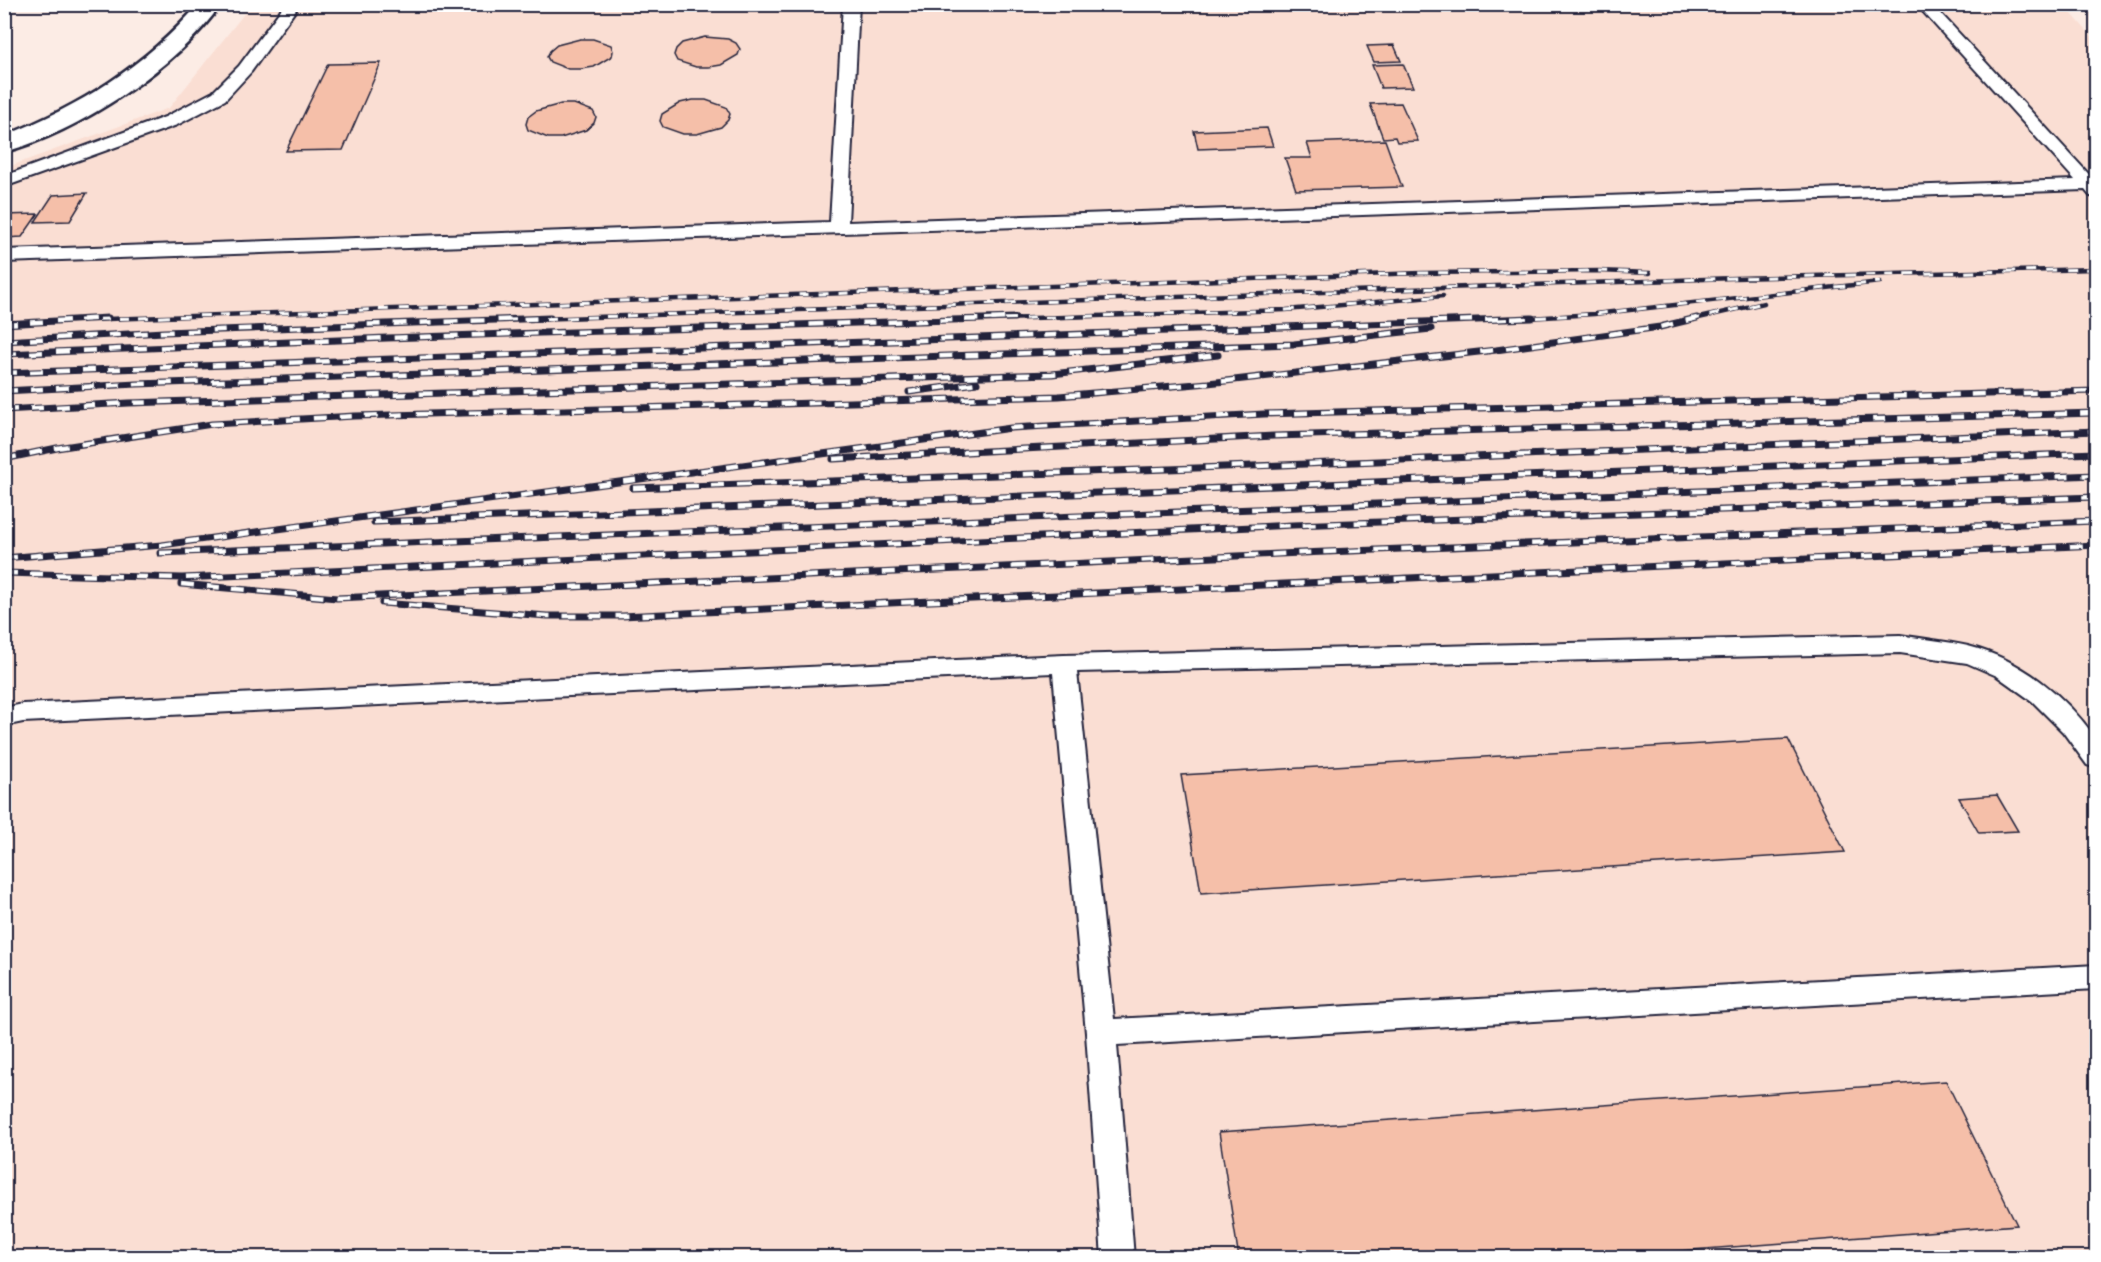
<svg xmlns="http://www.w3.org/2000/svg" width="2101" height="1262" viewBox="0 0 2101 1262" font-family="'Patrick Hand',sans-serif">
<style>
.built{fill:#faded3}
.building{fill:#f5bfa9;stroke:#22223b;stroke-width:1.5}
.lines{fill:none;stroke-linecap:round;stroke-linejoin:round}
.service-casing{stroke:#22223b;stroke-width:4}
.tertiary-casing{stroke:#22223b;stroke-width:5}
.service{fill:#fff;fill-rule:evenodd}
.tertiary{fill:#fff;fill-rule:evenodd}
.rail-far1-casing{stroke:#22223b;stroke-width:4.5}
.rail-casing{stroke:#22223b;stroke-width:7}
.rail-far1{stroke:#fff;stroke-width:3;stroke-dasharray:10;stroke-linecap:butt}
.rail{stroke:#fff;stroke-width:4.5;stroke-dasharray:13;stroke-linecap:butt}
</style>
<rect width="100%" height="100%" fill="#fcece5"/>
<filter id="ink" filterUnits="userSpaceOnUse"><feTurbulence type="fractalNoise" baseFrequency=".0167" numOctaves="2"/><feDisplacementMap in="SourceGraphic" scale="12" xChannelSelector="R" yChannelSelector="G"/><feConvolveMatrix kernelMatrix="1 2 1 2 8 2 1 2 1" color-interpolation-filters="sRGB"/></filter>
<g filter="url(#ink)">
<path class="built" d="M 2063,4 L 2096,41 L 2096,1257 L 5,1258 L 5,168 L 169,108 L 251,5 Z"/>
<path class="building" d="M 571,4 L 614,4 L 585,9 Z
M 694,4 L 734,4 L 707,8 Z
M 705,37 L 728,39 L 736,43 L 740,49 L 738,55 L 721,65 L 709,67 L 696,67 L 677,61 L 674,55 L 676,49 L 682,43 Z
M 580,39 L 593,39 L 611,45 L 613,51 L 612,56 L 594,67 L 581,69 L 568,69 L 550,62 L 547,57 L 550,51 L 557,45 Z
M 1394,45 L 1401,61 L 1374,62 L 1367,46 Z
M 381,63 L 343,150 L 286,151 L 328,64 Z
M 1403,64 L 1413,87 L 1381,88 L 1372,65 Z
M 693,100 L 706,100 L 726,107 L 730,114 L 728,120 L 721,127 L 697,134 L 683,134 L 663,127 L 660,121 L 662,114 L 680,103 Z
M 1401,103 L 1418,141 L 1397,142 L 1395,137 L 1383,138 L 1370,104 Z
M 561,104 L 574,104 L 593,111 L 596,117 L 594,123 L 586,130 L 561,138 L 548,138 L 528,130 L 526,124 L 528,117 L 536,111 Z
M 1267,128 L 1273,146 L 1198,149 L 1194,131 Z
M 1385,140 L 1402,187 L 1296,190 L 1285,158 L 1312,158 L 1307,143 Z
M 87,193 L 70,221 L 35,222 L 53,195 Z
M 38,214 L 22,237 L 4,238 L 4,215 Z
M 1788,739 L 1845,852 L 1201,893 L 1181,775 Z
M 1997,795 L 2018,831 L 1979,833 L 1959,798 Z
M 1946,1081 L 2017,1225 L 1588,1258 L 1239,1258 L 1219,1132 Z"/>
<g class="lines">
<g class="service-casing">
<path id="service" d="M 285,4 L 300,4 L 251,72 L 225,100 L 177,125 L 4,187 L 4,176 L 165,117 L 213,92 L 239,66 Z
M 843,4 L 859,4 L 848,222 L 2075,180 L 1916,4 L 1932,4 L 2096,182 L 2096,197 L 2090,196 L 2085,190 L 4,262 L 4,250 L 830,222 Z
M 1900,635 C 1923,639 1946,641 1968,646 C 2020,659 2066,695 2096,739 L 2096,768 L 2087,765 L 2063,732 L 2032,701 L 1997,676 L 1967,663 L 1900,653 L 1077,672 L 1114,1019 L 2096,965 L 2096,989 L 1117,1045 L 1134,1258 L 1102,1258 L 1086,1033 L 1053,673 L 23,722 L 4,726 L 4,708 L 23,704 L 1064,655 Z"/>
</g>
<g class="tertiary-casing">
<path id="tertiary" d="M 199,4 L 221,4 C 179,66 76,134 4,152 L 4,136 C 80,106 145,66 199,4 Z"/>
</g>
<use href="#service" class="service"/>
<use href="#tertiary" class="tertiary"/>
<g class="rail-far1-casing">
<path id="rail-far1" d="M 79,320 L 1421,273 L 1599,271 L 1650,273
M 506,320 L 1734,278 L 2096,269
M 965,320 L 1286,310 L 1443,296
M 1497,320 L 1594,314 L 1880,282
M 1690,320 L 1764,303"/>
</g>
<g class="rail-casing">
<path id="rail" d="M 4,324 L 108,318
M 4,341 L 164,332 L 550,318
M 4,354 L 387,338 L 1014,318
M 4,373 L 1532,318
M 4,391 L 137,384 L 1294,344 L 1431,329
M 909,392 L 977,383
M 4,410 L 129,403 L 1052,374 L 1218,355
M 4,459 L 57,448 L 212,424 L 355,416 L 1059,396 L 1208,383 L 1496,350 L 1660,327 L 1697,318
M 833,459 L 1274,436 L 2096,413
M 633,488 L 1282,465 L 2096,431
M 374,522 L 2096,453
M 160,553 L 2096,475
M 4,558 L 162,545 L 1011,428 L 1264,414 L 2096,391
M 4,573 L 182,578 L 1293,525 L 2096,497
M 181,584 L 337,598 L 1301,553 L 2096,521
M 382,603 L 547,616 L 622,616 L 2096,545"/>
</g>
<use href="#rail-far1" class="rail-far1"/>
<use href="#rail" class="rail"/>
</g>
</g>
<rect width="2101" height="1262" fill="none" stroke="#fff" stroke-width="24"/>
<rect x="12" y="12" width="2077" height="1238" fill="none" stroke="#22223b" stroke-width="2" filter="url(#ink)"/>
</svg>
